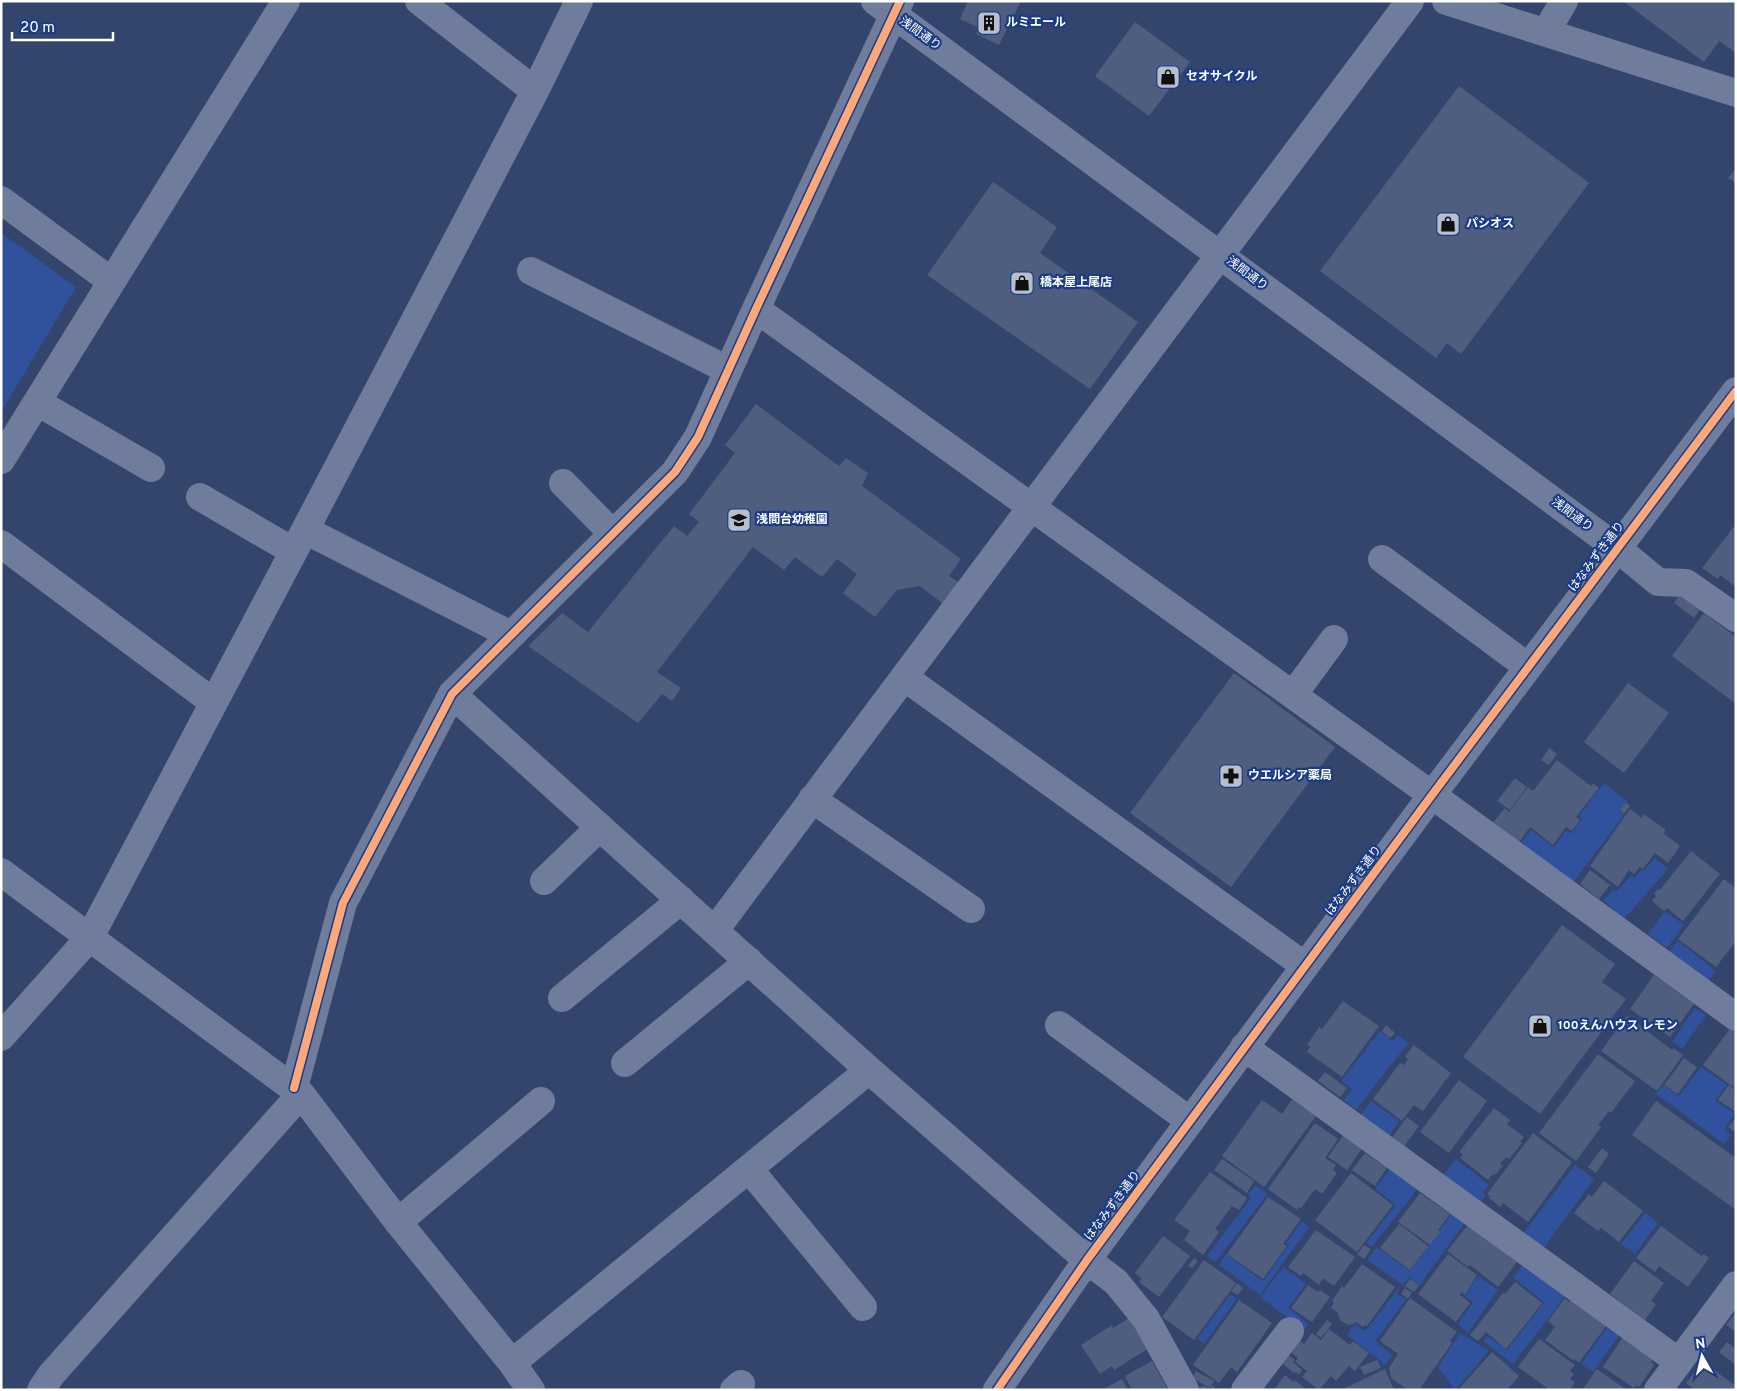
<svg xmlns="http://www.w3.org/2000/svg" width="1737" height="1391" viewBox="0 0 1737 1391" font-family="Overpass,'Noto Sans JP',sans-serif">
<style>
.green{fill:#30529c}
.building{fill:#4f5e7e}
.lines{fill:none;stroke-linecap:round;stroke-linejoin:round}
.minor{stroke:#6f7c9b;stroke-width:28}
.cycleway-casing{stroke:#1b3c85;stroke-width:11}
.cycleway{stroke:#fea87a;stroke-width:8}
.labels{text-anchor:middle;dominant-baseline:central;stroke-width:4.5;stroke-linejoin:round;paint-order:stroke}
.poi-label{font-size:12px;font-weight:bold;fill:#fff;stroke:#1b3c85;text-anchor:start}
.street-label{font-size:12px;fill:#fff;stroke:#1b3c85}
</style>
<rect width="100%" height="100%" fill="#33456d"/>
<path class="green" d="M 1,233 L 76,287 L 1,412 Z
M 1604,783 L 1627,801 L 1619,811 L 1624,815 L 1572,884 L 1520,845 L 1531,830 L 1554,847 L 1566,830 L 1571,834 L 1582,819 L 1579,816 Z
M 1655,858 L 1668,869 L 1624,919 L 1603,900 L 1614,889 L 1617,891 L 1631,875 L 1634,878 L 1642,869 L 1644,870 Z
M 1665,911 L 1684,925 L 1667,948 L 1648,934 Z
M 1678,941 L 1716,971 L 1707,982 L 1669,952 Z
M 1695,1008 L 1706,1015 L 1682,1049 L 1672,1042 Z
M 1380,1031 L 1393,1041 L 1398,1035 L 1408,1043 L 1356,1110 L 1344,1100 L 1352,1089 L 1341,1081 Z
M 1701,1067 L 1727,1085 L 1715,1100 L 1735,1114 L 1724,1129 L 1731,1135 L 1724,1144 L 1656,1094 L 1663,1085 L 1679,1096 Z
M 1371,1101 L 1399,1121 L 1389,1136 L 1360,1116 Z
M 1456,1159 L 1489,1185 L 1483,1192 L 1486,1195 L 1479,1204 L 1443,1175 Z
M 1575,1165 L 1594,1179 L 1542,1250 L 1522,1235 Z
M 1392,1166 L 1419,1187 L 1372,1247 L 1366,1243 L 1396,1205 L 1375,1189 Z
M 1255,1185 L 1268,1194 L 1215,1262 L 1207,1256 L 1251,1198 L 1248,1195 Z
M 1452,1213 L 1465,1222 L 1420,1285 L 1409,1277 L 1403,1285 L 1367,1260 L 1377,1247 L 1410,1271 Z
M 1645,1213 L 1658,1223 L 1635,1254 L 1621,1244 Z
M 1302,1221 L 1309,1227 L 1260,1295 L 1219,1265 L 1226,1254 L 1263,1281 L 1289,1245 L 1286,1243 Z
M 1523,1264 L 1566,1295 L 1513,1364 L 1483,1341 L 1487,1336 L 1507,1350 L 1544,1302 L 1513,1278 Z
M 1284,1267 L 1306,1284 L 1288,1308 L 1308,1324 L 1304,1330 L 1260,1297 Z
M 1478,1276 L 1498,1290 L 1468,1333 L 1458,1324 L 1473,1302 L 1465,1296 Z
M 1398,1289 L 1399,1290 L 1397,1294 L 1406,1300 L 1375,1341 L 1393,1355 L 1383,1367 L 1382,1362 L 1347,1335 L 1355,1324 L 1364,1331 L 1367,1329 Z
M 1230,1294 L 1237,1299 L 1204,1344 L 1197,1339 Z
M 1609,1325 L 1621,1333 L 1593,1372 L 1581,1364 Z
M 1460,1333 L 1489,1351 L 1455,1390 L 1438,1367 Z"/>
<path class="building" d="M 968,1 L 1021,1 L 999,45 L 976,34 L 979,28 L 960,19 Z
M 1623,1 L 1736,1 L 1736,53 L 1719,41 L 1704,62 Z
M 1135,22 L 1190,62 L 1149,116 L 1095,76 Z
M 1459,86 L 1589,183 L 1461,354 L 1447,343 L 1436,358 L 1320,271 Z
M 1736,168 L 1736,183 L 1728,178 Z
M 993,182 L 1057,227 L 1040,253 L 1138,322 L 1090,389 L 927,275 Z
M 756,404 L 839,466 L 846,458 L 868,473 L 862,486 L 961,559 L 949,576 L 960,583 L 942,603 L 920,586 L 897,590 L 875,617 L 843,593 L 857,574 L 837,559 L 822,577 L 795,557 L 784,570 L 753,547 L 657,672 L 681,688 L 672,701 L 662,694 L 638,723 L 528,646 L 562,613 L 588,632 L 674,526 L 687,536 L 699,522 L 689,514 L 735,453 L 725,445 Z
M 1736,524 L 1736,587 L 1720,575 L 1718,579 L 1702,568 Z
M 1682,591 L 1702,607 L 1694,618 L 1674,603 Z
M 1704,613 L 1736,637 L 1736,704 L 1672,656 Z
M 1234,673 L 1335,747 L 1231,887 L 1130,813 Z
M 1628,683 L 1669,713 L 1624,773 L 1584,742 Z
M 1549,748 L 1557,754 L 1549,765 L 1541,760 Z
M 1557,760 L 1591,786 L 1593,783 L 1599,788 L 1576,817 L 1580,820 L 1572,831 L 1566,827 L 1553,845 L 1530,827 L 1517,845 L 1492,824 L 1505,808 L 1509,812 L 1528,787 L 1533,791 Z
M 1515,778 L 1527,787 L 1510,810 L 1497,801 Z
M 1626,802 L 1630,806 L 1624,814 L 1620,810 Z
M 1630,809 L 1642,818 L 1644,814 L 1666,830 L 1663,833 L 1680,846 L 1668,863 L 1655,853 L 1643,869 L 1640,867 L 1634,874 L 1629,870 L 1618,887 L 1590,866 Z
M 1691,851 L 1720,874 L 1683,921 L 1667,908 L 1664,911 L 1652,901 L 1656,896 L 1654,894 L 1658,889 L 1660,890 Z
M 1590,870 L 1610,885 L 1599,899 L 1580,884 Z
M 1724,879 L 1736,888 L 1736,941 L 1716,967 L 1678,939 Z
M 1562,925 L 1615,964 L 1602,982 L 1626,999 L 1540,1114 L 1463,1057 Z
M 1654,975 L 1694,1004 L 1670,1037 L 1630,1009 Z
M 1343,1001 L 1379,1026 L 1342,1077 L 1307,1052 L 1310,1047 L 1307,1045 L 1319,1027 L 1322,1029 Z
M 1627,1016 L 1672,1050 L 1674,1048 L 1683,1055 L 1657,1091 L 1601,1051 Z
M 1386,1025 L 1395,1033 L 1390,1038 L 1382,1031 Z
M 1732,1026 L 1736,1029 L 1736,1089 L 1703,1065 Z
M 1414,1045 L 1451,1073 L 1423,1111 L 1414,1105 L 1402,1121 L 1373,1099 L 1400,1063 L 1404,1065 L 1408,1059 L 1405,1056 Z
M 1598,1054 L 1635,1081 L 1611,1113 L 1609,1111 L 1598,1125 L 1601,1127 L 1576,1161 L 1539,1133 Z
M 1684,1058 L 1697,1067 L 1678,1094 L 1664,1085 Z
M 1325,1072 L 1347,1088 L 1340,1097 L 1318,1081 Z
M 1459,1080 L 1487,1101 L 1449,1153 L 1420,1132 Z
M 1729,1085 L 1736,1090 L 1736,1112 L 1718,1100 Z
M 1292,1099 L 1316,1116 L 1264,1187 L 1222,1156 L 1262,1100 L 1282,1114 Z
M 1656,1101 L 1736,1158 L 1736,1210 L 1632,1135 Z
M 1494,1108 L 1510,1120 L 1507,1124 L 1524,1137 L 1520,1141 L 1522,1143 L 1509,1159 L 1506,1157 L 1500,1164 L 1503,1166 L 1495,1175 L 1493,1174 L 1488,1180 L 1460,1158 L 1463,1155 L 1459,1152 Z
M 1407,1117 L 1419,1126 L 1403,1148 L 1391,1139 Z
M 1736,1117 L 1736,1133 L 1728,1127 Z
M 1315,1123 L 1338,1139 L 1325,1158 L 1336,1165 L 1333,1170 L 1337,1173 L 1322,1194 L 1315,1189 L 1301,1208 L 1299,1207 L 1297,1210 L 1268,1189 Z
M 1533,1133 L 1572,1162 L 1528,1222 L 1503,1203 L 1500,1207 L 1489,1198 L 1490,1196 L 1487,1194 Z
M 1344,1134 L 1363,1147 L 1347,1170 L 1328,1157 Z
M 1602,1148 L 1609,1154 L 1596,1173 L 1588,1167 Z
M 1365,1153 L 1387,1168 L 1375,1186 L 1352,1170 Z
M 1222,1159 L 1254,1181 L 1247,1193 L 1214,1170 Z
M 1210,1172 L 1247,1198 L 1239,1210 L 1232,1206 L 1215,1229 L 1219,1232 L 1203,1255 L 1184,1240 L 1190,1231 L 1174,1220 Z
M 1351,1173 L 1393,1205 L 1357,1252 L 1315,1220 Z
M 1604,1181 L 1643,1211 L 1619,1242 L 1601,1228 L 1598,1231 L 1574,1213 L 1589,1194 L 1592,1197 Z
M 1420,1193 L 1450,1214 L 1438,1230 L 1440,1232 L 1430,1245 L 1398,1222 Z
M 1268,1197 L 1301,1219 L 1283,1244 L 1287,1246 L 1263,1279 L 1227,1254 Z
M 1399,1224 L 1428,1246 L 1410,1270 L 1380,1248 Z
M 1468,1225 L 1517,1262 L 1498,1287 L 1470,1265 L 1468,1267 L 1447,1251 Z
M 1661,1226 L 1702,1256 L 1704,1254 L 1709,1258 L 1688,1287 L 1659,1266 L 1655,1272 L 1636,1258 Z
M 1316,1230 L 1355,1257 L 1334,1286 L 1323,1278 L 1319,1285 L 1303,1273 L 1301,1276 L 1288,1267 Z
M 1163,1236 L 1190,1256 L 1159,1297 L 1139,1282 L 1142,1279 L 1135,1273 Z
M 1364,1245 L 1371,1249 L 1364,1259 L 1357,1254 Z
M 1448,1254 L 1477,1275 L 1465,1295 L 1461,1292 L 1460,1295 L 1470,1303 L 1456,1322 L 1418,1294 Z
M 1194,1258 L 1198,1261 L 1192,1268 L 1188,1266 Z
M 1204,1260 L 1236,1283 L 1194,1340 L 1162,1317 Z
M 1634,1261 L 1664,1283 L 1651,1301 L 1656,1304 L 1645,1320 L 1610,1294 Z
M 1362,1264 L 1395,1287 L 1367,1326 L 1365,1325 L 1363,1327 L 1355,1322 L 1354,1324 L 1348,1325 L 1340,1320 L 1338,1313 L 1331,1308 L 1334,1303 L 1332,1301 L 1342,1286 L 1344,1288 Z
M 1410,1279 L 1419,1285 L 1414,1292 L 1405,1286 Z
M 1515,1282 L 1542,1303 L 1506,1349 L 1486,1332 L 1478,1341 L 1470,1335 L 1503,1293 L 1505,1294 Z
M 1237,1283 L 1243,1288 L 1238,1295 L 1231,1291 Z
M 1308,1285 L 1318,1292 L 1320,1290 L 1330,1297 L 1312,1322 L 1291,1308 Z
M 1405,1288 L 1412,1293 L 1408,1299 L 1401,1294 Z
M 1573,1296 L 1609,1322 L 1579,1363 L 1575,1359 L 1574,1361 L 1545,1340 L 1555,1327 L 1548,1321 L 1565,1298 L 1569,1302 Z
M 1410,1298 L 1457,1332 L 1450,1341 L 1452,1343 L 1419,1390 L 1408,1390 L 1391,1378 L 1389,1368 L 1398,1354 L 1380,1341 Z
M 1239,1300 L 1272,1323 L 1237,1372 L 1231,1367 L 1219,1383 L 1193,1365 Z
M 1736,1312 L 1736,1332 L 1726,1325 Z
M 1129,1318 L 1149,1348 L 1114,1370 L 1112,1366 L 1100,1374 L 1081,1345 L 1112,1325 L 1113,1328 Z
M 1327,1320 L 1332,1324 L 1321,1338 L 1316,1334 Z
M 1329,1329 L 1350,1345 L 1353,1341 L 1369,1353 L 1355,1371 L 1349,1366 L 1336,1381 L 1331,1376 L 1319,1390 L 1302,1377 L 1307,1371 L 1295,1362 L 1298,1358 L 1290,1351 L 1298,1339 L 1304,1344 L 1312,1333 L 1321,1340 Z
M 1623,1337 L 1654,1358 L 1651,1362 L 1654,1365 L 1639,1387 L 1636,1385 L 1634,1388 L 1603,1367 Z
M 1539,1339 L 1575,1365 L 1570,1371 L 1574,1374 L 1570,1379 L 1575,1383 L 1569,1390 L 1550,1390 L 1518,1367 Z
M 1727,1342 L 1736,1349 L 1736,1365 L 1719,1352 Z
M 1492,1352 L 1519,1376 L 1507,1390 L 1458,1390 Z
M 1285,1353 L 1295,1360 L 1293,1362 L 1302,1370 L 1299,1375 L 1296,1372 L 1294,1373 L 1279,1361 Z
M 1377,1360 L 1381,1368 L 1364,1375 L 1360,1367 Z
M 1152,1361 L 1168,1390 L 1132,1390 L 1125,1376 Z
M 1703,1362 L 1736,1386 L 1736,1390 L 1695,1390 L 1686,1383 Z
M 1385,1369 L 1394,1390 L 1341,1390 Z
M 1597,1369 L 1624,1388 L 1622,1390 L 1582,1390 Z
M 1196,1371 L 1214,1381 L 1210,1388 L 1192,1378 Z
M 1285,1375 L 1294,1382 L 1295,1380 L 1307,1390 L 1274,1390 Z
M 1122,1379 L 1128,1390 L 1102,1390 Z
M 1213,1385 L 1216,1390 L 1199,1390 L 1198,1388 L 1204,1386 L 1210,1389 Z"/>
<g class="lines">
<path class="minor" d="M 419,1 L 535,91
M 875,1 L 1617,548 L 1658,582 L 1686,583 L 1736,618
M 1446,1 L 1736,93
M 1546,32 L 1564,1
M 1,200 L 111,281
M 531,271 L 728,370
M 756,309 L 1432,795 L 1736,1017
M 37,402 L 151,468
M 1,460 L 286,1
M 563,483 L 613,534
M 200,497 L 293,551
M 305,530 L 511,635
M 1,544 L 213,702
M 1382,559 L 1528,667
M 904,677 L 1305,966
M 452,694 L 869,1070 L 1087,1260 L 1116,1282 L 1146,1319 L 1185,1390
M 1293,695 L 1334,639
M 812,799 L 971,909
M 1,872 L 301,1094 L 398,1222 L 512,1363 L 531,1390
M 544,881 L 600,827
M 715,930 L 1410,1
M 562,998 L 681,900
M 1059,1025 L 1190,1121
M 1,1037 L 90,937 L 305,530 L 535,91 L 579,1
M 1244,1047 L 1679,1362
M 625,1063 L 749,961
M 294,1088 L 343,903 L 452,694 L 675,472 L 698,437 L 756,309 L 900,1
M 749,1169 L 863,1307
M 398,1222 L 541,1101
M 512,1363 L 869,1070
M 41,1390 L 51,1375 L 301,1094
M 734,1390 L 741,1384
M 997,1390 L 1087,1260 L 1432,795 L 1736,391
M 1245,1390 L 1290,1331
M 1658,1390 L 1736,1285"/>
<g class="cycleway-casing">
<path id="cycleway" d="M 294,1088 L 343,903 L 452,694 L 675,472 L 698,437 L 756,309 L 900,1
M 997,1390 L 1087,1260 L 1432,795 L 1736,391"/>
</g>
<use href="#cycleway" class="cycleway"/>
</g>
<defs>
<g id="building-square" transform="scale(1.25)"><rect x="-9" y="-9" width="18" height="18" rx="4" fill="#b8becc" stroke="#1b3c85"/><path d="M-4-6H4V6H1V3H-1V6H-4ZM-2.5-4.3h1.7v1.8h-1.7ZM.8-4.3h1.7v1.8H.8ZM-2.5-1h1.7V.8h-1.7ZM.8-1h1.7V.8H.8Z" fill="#111"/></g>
<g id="shop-square" transform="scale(1.25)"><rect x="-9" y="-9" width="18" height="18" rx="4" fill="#b8becc" stroke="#1b3c85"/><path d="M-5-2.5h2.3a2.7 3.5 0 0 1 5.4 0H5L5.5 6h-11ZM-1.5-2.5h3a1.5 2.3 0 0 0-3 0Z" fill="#111"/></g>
<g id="school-square" transform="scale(1.25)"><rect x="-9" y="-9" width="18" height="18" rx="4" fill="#b8becc" stroke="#1b3c85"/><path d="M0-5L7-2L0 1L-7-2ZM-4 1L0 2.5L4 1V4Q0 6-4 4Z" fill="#111"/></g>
<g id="pharmacy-square" transform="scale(1.25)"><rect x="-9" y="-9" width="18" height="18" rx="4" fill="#b8becc" stroke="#1b3c85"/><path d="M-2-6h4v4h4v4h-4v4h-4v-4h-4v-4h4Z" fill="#111"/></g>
</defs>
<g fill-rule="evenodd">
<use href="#building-square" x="989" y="23"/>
<use href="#shop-square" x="1168" y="77"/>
<use href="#shop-square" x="1448" y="224"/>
<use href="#shop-square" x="1022" y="283"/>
<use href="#school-square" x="739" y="520"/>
<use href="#pharmacy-square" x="1231" y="776"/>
<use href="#shop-square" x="1540" y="1026"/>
</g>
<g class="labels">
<g class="poi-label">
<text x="1006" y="23">ルミエール</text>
<text x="1186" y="77">セオサイクル</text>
<text x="1466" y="224">パシオス</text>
<text x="1040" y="283">橋本屋上尾店</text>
<text x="756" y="520">浅間台幼稚園</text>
<text x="1248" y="776">ウエルシア薬局</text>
<text x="1558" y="1026">100えんハウス レモン</text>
</g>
<g class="street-label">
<text transform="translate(920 34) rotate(36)">浅間通り</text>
<text transform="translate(1247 274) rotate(37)">浅間通り</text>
<text transform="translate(1572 515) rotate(37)">浅間通り</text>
<text transform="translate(1597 557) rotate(-53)">はなみずき通り</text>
<text transform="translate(1354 881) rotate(-53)">はなみずき通り</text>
<text transform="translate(1113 1206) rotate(-53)">はなみずき通り</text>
</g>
</g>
<rect width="1737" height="1391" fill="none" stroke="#ffffff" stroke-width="5"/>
<g transform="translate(1702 1356) rotate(352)" stroke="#1b3c85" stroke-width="4" paint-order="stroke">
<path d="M0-4L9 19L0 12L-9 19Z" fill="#ffffff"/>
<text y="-8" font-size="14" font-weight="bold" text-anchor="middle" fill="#ffffff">N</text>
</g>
<path d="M12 32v8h101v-8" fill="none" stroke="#ffffff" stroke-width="2.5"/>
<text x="20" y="32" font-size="15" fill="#ffffff" stroke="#1b3c85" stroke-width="4" paint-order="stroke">20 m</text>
</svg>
